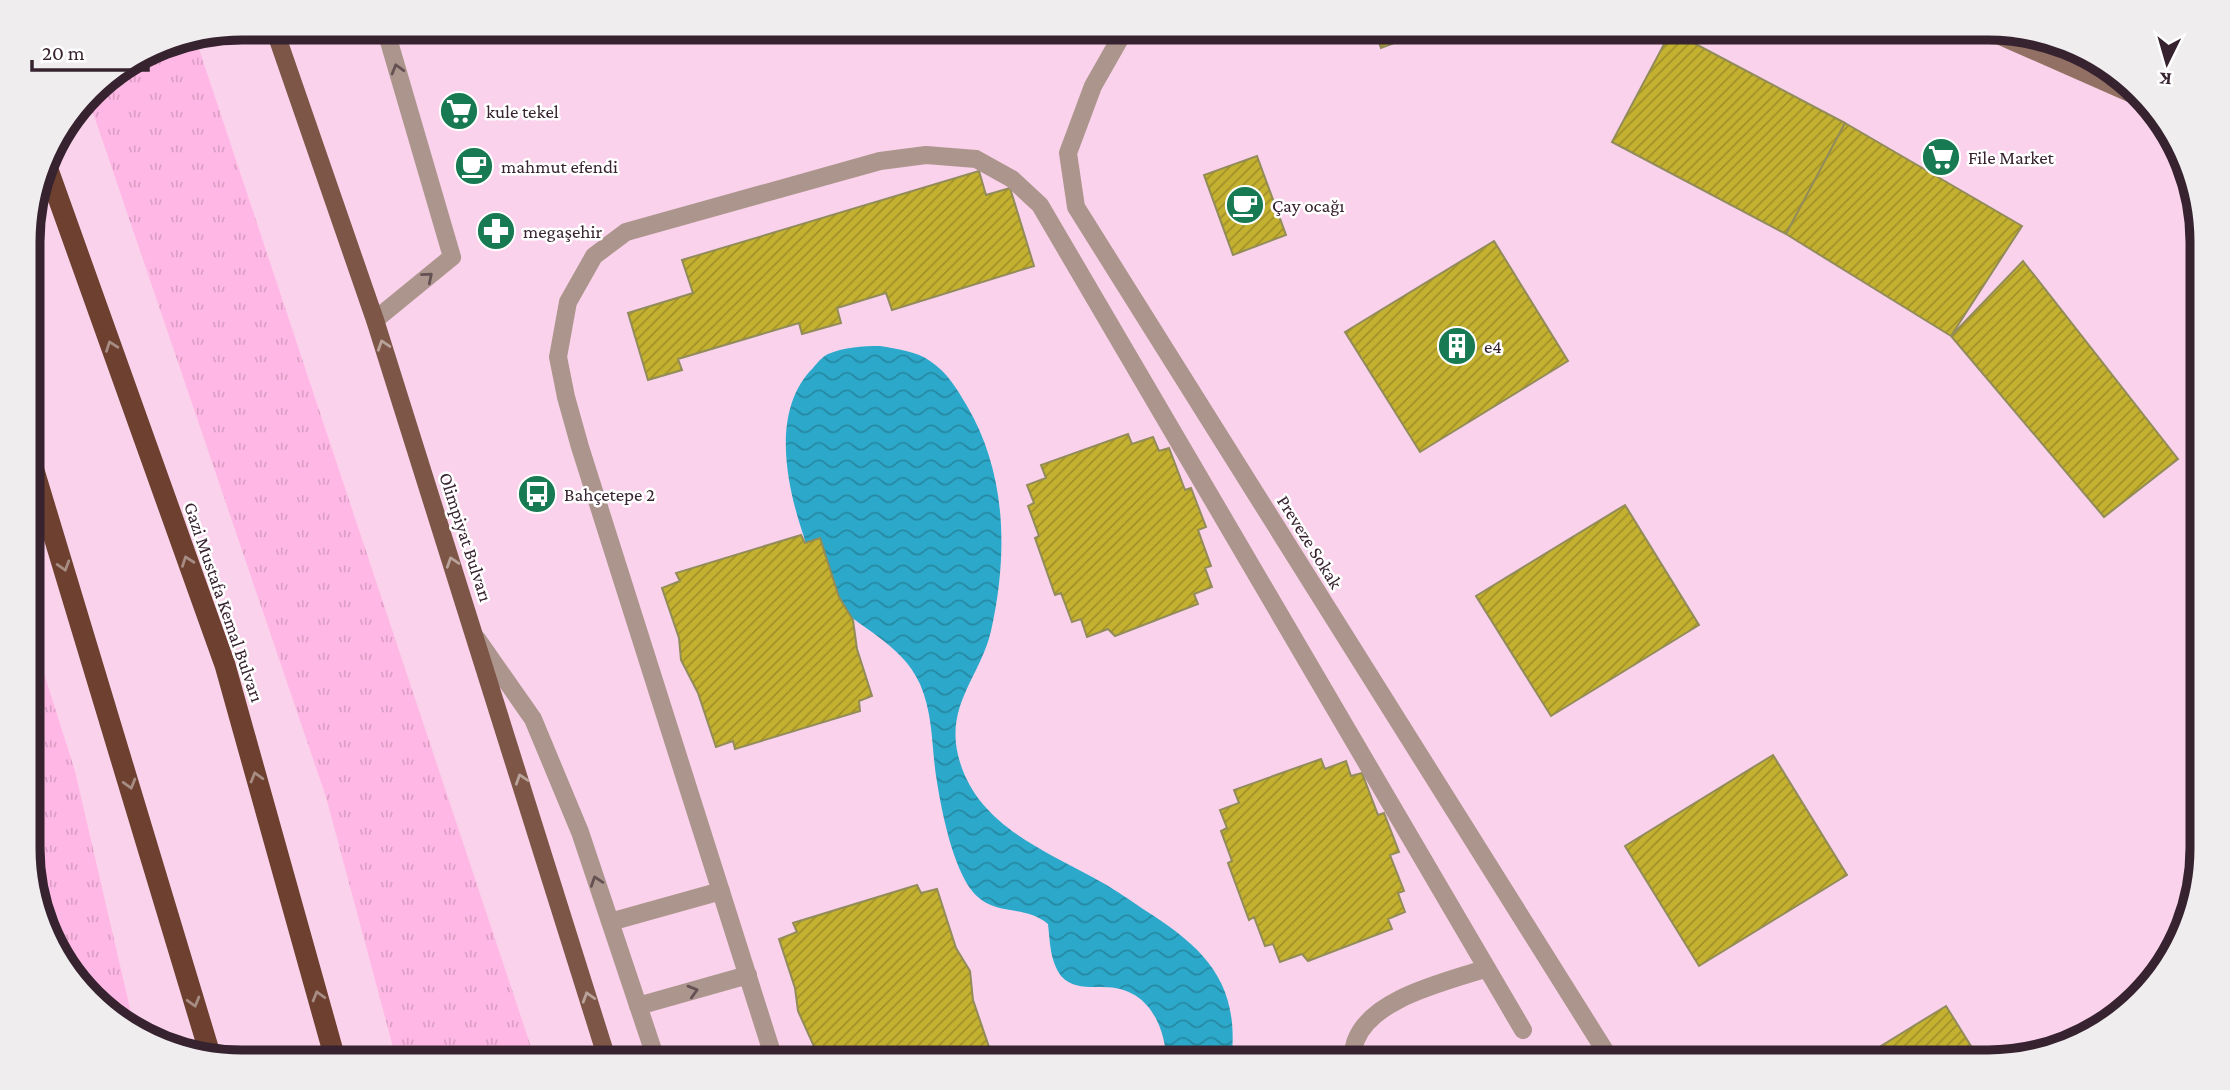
<svg xmlns="http://www.w3.org/2000/svg" width="2230" height="1090" viewBox="0 0 2230 1090" font-family="'Crimson Pro',serif">
<style>
.grass{fill:url(#grass-tufts)}
.water{fill:url(#water-waves)}
.building{fill:url(#building-hatch);stroke:#928b5a;stroke-width:2}
.lines{fill:none;stroke-linecap:round;stroke-linejoin:round}
.lane{stroke:#ac958c;stroke-width:18}
.street{stroke:#ac958c;stroke-width:18}
.secondary{stroke:#927064;stroke-width:18}
.primary{stroke:#7e5648;stroke-width:18}
.highway{stroke:#6d4030;stroke-width:21}
.oneway{stroke:#655154}
.oneway2{stroke:#b8a29a}
.oneway3{stroke:#a78c83}
.labels{text-anchor:middle;dominant-baseline:central;stroke-width:5;stroke-linejoin:round;paint-order:stroke}
.poi-label{font-size:19px;fill:#36232f;stroke:#fff;text-anchor:start}
.street-label{font-size:19px;fill:#36232f;stroke:#fff}
.rim{fill:none;stroke:#36232f;stroke-width:9}
</style>
<defs>
<pattern id="grass-tufts" width="24" height="20" patternUnits="userSpaceOnUse" patternTransform="scale(1.75)"><rect width="24" height="20" fill="#ffb8e5"/><path d="M3 7l-1-3M5 7V3M7 7l1-3M15 17l-1-3M17 17v-4M19 17l1-3" fill="none" stroke="#db9ec5"/></pattern>
<pattern id="water-waves" width="16" height="10" patternUnits="userSpaceOnUse" patternTransform="scale(1.75)"><rect width="16" height="10" fill="#2ca9ca"/><path d="M0 5q4-4 8 0t8 0" fill="none" stroke="#2689a4"/></pattern>
<pattern id="building-hatch" width="6" height="6" patternUnits="userSpaceOnUse" patternTransform="scale(1.75)"><rect width="6" height="6" fill="#c4b130"/><path d="M-1 1l2-2M0 6l6-6M5 7l2-2" fill="none" stroke="#a09029"/></pattern>
</defs>
<rect width="100%" height="100%" fill="#fad2eb"/>
<path class="grass" d="M 195,37 L 536,1062 L 397,1062 L 326,797 L 88,98 C 113,65 155,45 195,37 Z
M 29,626 L 75,771 L 135,1030 L 72,978 L 30,876 Z"/>
<path class="water" d="M 880,346 C 897,349 916,351 930,361 C 947,372 957,389 967,406 C 1007,474 1008,555 991,631 C 980,677 946,704 958,755 C 974,822 1039,848 1094,878 C 1111,887 1127,898 1143,909 C 1205,948 1241,983 1231,1062 L 1167,1062 C 1164,1022 1147,986 1101,987 C 1086,987 1072,988 1061,976 C 1050,961 1050,942 1048,924 C 1024,904 994,917 973,892 C 953,868 942,813 937,782 C 931,747 934,717 920,684 C 901,642 858,629 829,597 C 815,582 809,553 803,534 C 786,483 771,410 813,368 C 817,363 822,357 828,354 C 845,347 862,346 880,346 Z"/>
<path class="building" d="M 1374,28 L 1434,28 L 1381,48 Z
M 1671,31 L 1845,123 L 1786,234 L 1612,142 Z
M 1845,123 L 2022,226 L 1951,336 L 1786,234 Z
M 1257,156 L 1286,235 L 1233,255 L 1204,175 Z
M 979,171 L 986,195 L 1010,188 L 1034,266 L 892,310 L 886,293 L 837,308 L 841,323 L 802,334 L 799,323 L 678,359 L 682,370 L 648,380 L 628,313 L 693,293 L 682,260 Z
M 1494,241 L 1568,361 L 1420,452 L 1345,332 Z
M 2023,261 L 2178,459 L 2104,517 L 1951,336 Z
M 1128,434 L 1132,444 L 1153,437 L 1159,451 L 1169,448 L 1185,490 L 1191,488 L 1206,527 L 1198,530 L 1211,566 L 1205,568 L 1212,587 L 1194,594 L 1198,604 L 1115,636 L 1108,629 L 1087,637 L 1081,619 L 1072,622 L 1061,593 L 1055,595 L 1035,538 L 1039,536 L 1028,506 L 1034,503 L 1027,485 L 1046,478 L 1041,465 Z
M 1625,505 L 1699,625 L 1551,716 L 1476,596 Z
M 801,535 L 805,543 L 820,538 L 839,597 L 853,620 L 857,649 L 872,696 L 859,701 L 860,711 L 735,749 L 733,741 L 716,747 L 698,693 L 681,660 L 679,638 L 662,588 L 680,581 L 676,573 Z
M 1773,755 L 1847,875 L 1699,966 L 1625,846 Z
M 1321,759 L 1325,769 L 1346,761 L 1351,776 L 1362,773 L 1378,815 L 1384,813 L 1399,852 L 1390,855 L 1404,891 L 1398,893 L 1405,912 L 1388,919 L 1392,929 L 1308,961 L 1302,954 L 1280,962 L 1273,944 L 1265,946 L 1254,917 L 1249,920 L 1228,863 L 1232,861 L 1221,831 L 1227,828 L 1220,810 L 1239,803 L 1234,790 Z
M 917,885 L 921,893 L 937,889 L 956,948 L 970,971 L 973,1000 L 989,1047 L 975,1052 L 977,1060 L 973,1062 L 821,1062 L 798,1011 L 795,988 L 779,939 L 797,932 L 793,923 Z
M 1946,1006 L 1981,1062 L 1855,1062 Z"/>
<g class="lines">
<path class="lane" d="M 375,320 L 452,257 L 385,28
M 477,639 L 533,719 L 580,832 L 657,1062
M 610,922 L 721,891
M 638,1006 L 748,975
M 775,1062 L 580,447 L 566,397 L 558,357 L 568,302 L 594,256 L 626,232 L 880,161 L 926,155 L 976,159 L 1012,179 L 1040,205 L 1523,1030
M 1352,1062 C 1353,1055 1353,1047 1356,1040 C 1373,997 1447,982 1487,968"/>
<path class="street" d="M 1126,28 L 1093,86 L 1068,153 L 1076,207 L 1612,1062"/>
<path class="secondary" d="M 1982,28 L 2141,98"/>
<path class="primary" d="M 274,28 L 375,320 L 608,1062"/>
<path class="highway" d="M 46,164 L 225,665 L 336,1062
M 29,454 L 210,1054"/>
</g>
<defs><path id="oneway-chevron" d="M-2-3.5L2.5 0L-2 3.5" fill="none" stroke-width="1.6" stroke-linecap="round" stroke-linejoin="round" transform="scale(1.75)"/></defs>
<g class="oneway">
<use href="#oneway-chevron" transform="translate(397 69) rotate(-106)"/>
<use href="#oneway-chevron" transform="translate(428 277) rotate(-40)"/>
<use href="#oneway-chevron" transform="translate(596 881) rotate(-109)"/>
<use href="#oneway-chevron" transform="translate(693 991) rotate(-16)"/>
</g>
<g class="oneway2">
<use href="#oneway-chevron" transform="translate(383 345) rotate(-108)"/>
<use href="#oneway-chevron" transform="translate(452 562) rotate(-108)"/>
<use href="#oneway-chevron" transform="translate(521 779) rotate(-108)"/>
<use href="#oneway-chevron" transform="translate(588 997) rotate(-107)"/>
</g>
<g class="oneway3">
<use href="#oneway-chevron" transform="translate(111 346) rotate(-110)"/>
<use href="#oneway-chevron" transform="translate(187 561) rotate(-110)"/>
<use href="#oneway-chevron" transform="translate(64 566) rotate(73)"/>
<use href="#oneway-chevron" transform="translate(256 777) rotate(-106)"/>
<use href="#oneway-chevron" transform="translate(130 784) rotate(74)"/>
<use href="#oneway-chevron" transform="translate(318 996) rotate(-106)"/>
<use href="#oneway-chevron" transform="translate(194 1002) rotate(74)"/>
</g>
<defs>
<g id="supermarket-disc" transform="scale(2.0125)"><circle r="9.5" fill="#177a52" stroke="#fff"/><path d="M-6-5.5h2.5l.6 2H6L4.5 2H-2.5L-4.4-4H-6ZM-1.5 3.2a1.3 1.3 0 1 0 .1 0ZM3 3.2a1.3 1.3 0 1 0 .1 0Z" fill="#fff"/></g>
<g id="cafe-disc" transform="scale(2.0125)"><circle r="9.5" fill="#177a52" stroke="#fff"/><path d="M-5.5-4.5H6V0H3Q3 3.5 0 3.5H-2.5Q-5.5 3.5-5.5 0ZM3-3.2v2h1.7v-2ZM-6 4.5H4V6H-6Z" fill="#fff"/></g>
<g id="pharmacy-disc" transform="scale(2.0125)"><circle r="9.5" fill="#177a52" stroke="#fff"/><path d="M-2-6h4v4h4v4h-4v4h-4v-4h-4v-4h4Z" fill="#fff"/></g>
<g id="building-disc" transform="scale(2.0125)"><circle r="9.5" fill="#177a52" stroke="#fff"/><path d="M-4-6H4V6H1V3H-1V6H-4ZM-2.5-4.3h1.7v1.8h-1.7ZM.8-4.3h1.7v1.8H.8ZM-2.5-1h1.7V.8h-1.7ZM.8-1h1.7V.8H.8Z" fill="#fff"/></g>
<g id="bus-disc" transform="scale(2.0125)"><circle r="9.5" fill="#177a52" stroke="#fff"/><path d="M-5-6H5V4H4V6H2V4H-2V6H-4V4H-5ZM-3.5-4V0h7V-4ZM-3.5 1.2v1.5H-2V1.2ZM2 1.2v1.5H3.5V1.2Z" fill="#fff"/></g>
</defs>
<g fill-rule="evenodd">
<use href="#supermarket-disc" x="459" y="111"/>
<use href="#supermarket-disc" x="1941" y="157"/>
<use href="#cafe-disc" x="474" y="166"/>
<use href="#cafe-disc" x="1245" y="205"/>
<use href="#pharmacy-disc" x="496" y="231"/>
<use href="#building-disc" x="1457" y="346"/>
<use href="#bus-disc" x="537" y="494"/>
</g>
<g class="labels">
<g class="poi-label">
<text x="486" y="111">kule tekel</text>
<text x="1968" y="157">File Market</text>
<text x="501" y="166">mahmut efendi</text>
<text x="1272" y="205">Çay ocağı</text>
<text x="523" y="231">megaşehir</text>
<text x="1484" y="346">e4</text>
<text x="564" y="494">Bahçetepe 2</text>
</g>
<g class="street-label">
<text transform="translate(466 537) rotate(72)">Olimpiyat Bulvarı</text>
<text transform="translate(1310 542) rotate(58)">Preveze Sokak</text>
<text transform="translate(224 602) rotate(71)">Gazi Mustafa Kemal Bulvarı</text>
</g>
</g>
<path d="M0 0H2230V1090H0ZM242 40H1988A202 202 0 0 1 2190 242V848A202 202 0 0 1 1988 1050H242A202 202 0 0 1 40 848V242A202 202 0 0 1 242 40Z" fill="#efedee" fill-rule="evenodd"/>
<path class="rim" d="M242 40H1988A202 202 0 0 1 2190 242V848A202 202 0 0 1 1988 1050H242A202 202 0 0 1 40 848V242A202 202 0 0 1 242 40Z"/>
<g transform="translate(2167 63) rotate(185)" stroke="#ffffff" stroke-width="5" paint-order="stroke">
<path d="M0-5L12 26L0 18L-12 26Z" fill="#36232f"/>
<text y="-10" font-size="19" font-weight="bold" text-anchor="middle" fill="#36232f">K</text>
</g>
<path d="M32 60v10h116v-10" fill="none" stroke="#36232f" stroke-width="3.5"/>
<text x="42" y="60" font-size="21" fill="#36232f" stroke="#ffffff" stroke-width="5" paint-order="stroke">20 m</text>
</svg>
